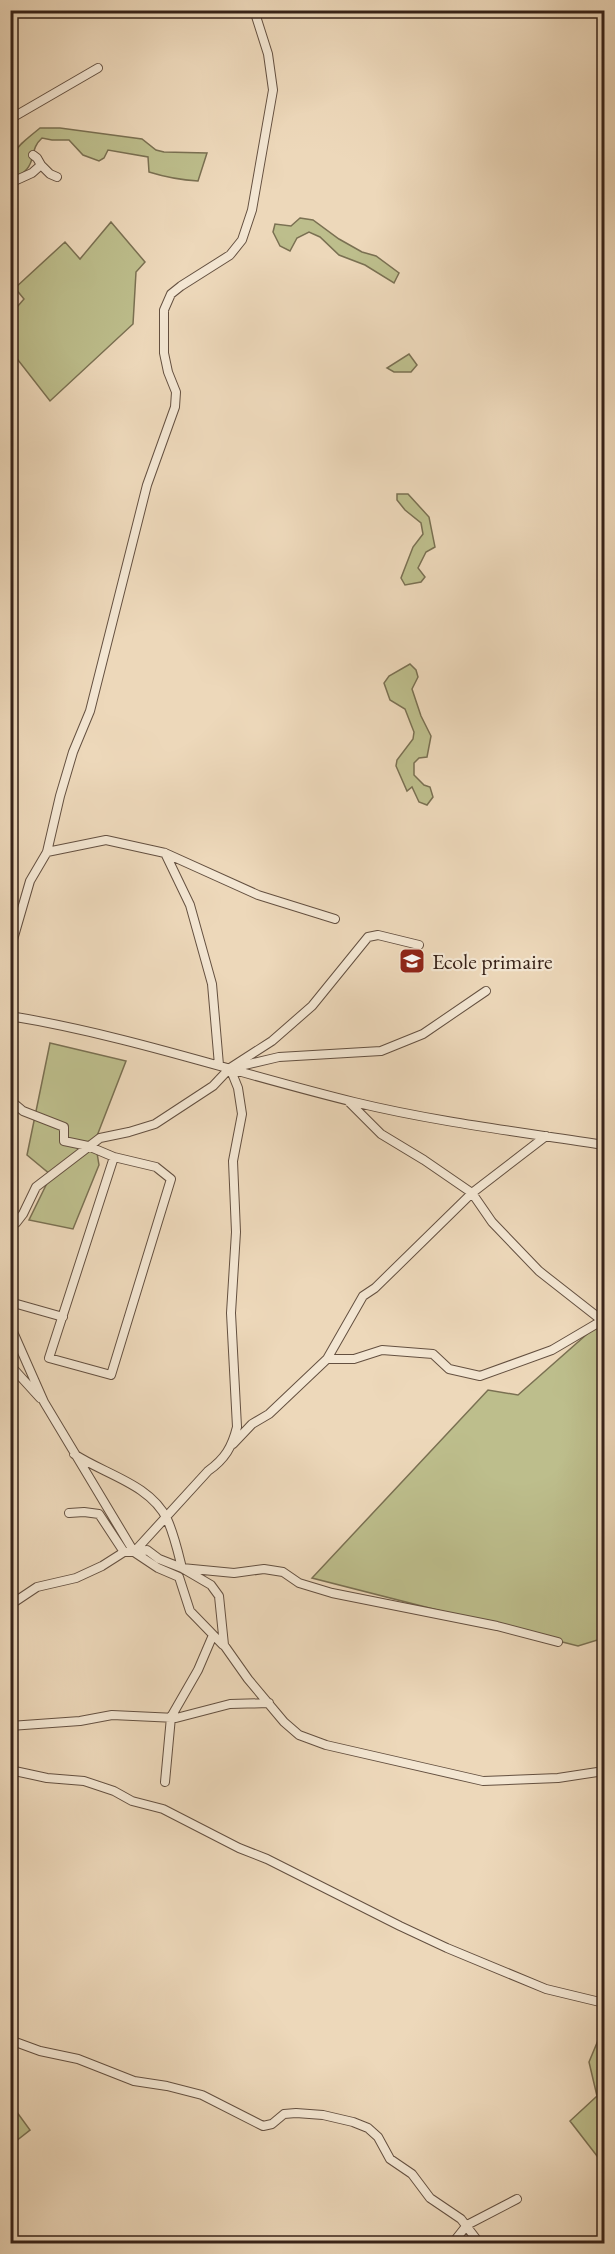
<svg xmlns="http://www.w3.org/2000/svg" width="615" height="2254" viewBox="0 0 615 2254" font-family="'EB Garamond',serif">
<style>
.green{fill:#bdbe8c;stroke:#7a7052;stroke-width:1.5}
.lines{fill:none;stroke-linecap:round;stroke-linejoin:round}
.minor-casing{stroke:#645040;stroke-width:10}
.minor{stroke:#f3e6d2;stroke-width:8}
.labels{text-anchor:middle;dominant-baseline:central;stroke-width:4.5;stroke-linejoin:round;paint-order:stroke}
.poi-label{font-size:22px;fill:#372218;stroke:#f3e6d2;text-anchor:start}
</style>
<rect width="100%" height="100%" fill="#edd8ba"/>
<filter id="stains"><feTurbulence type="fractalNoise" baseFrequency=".00333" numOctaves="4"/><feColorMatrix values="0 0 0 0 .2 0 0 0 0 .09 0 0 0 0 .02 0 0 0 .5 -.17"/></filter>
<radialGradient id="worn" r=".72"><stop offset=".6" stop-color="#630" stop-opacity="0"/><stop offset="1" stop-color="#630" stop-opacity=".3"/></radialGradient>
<path class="green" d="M 40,128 L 60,128 L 142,139 L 156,150 L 164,152 L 207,153 L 198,181 C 181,180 165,177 149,172 L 148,157 L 108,150 L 104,158 L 99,161 L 83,155 L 69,140 L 52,140 L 42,138 C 30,149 36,158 27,169 C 23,174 16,178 11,181 C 10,149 16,148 40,128 Z
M 300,218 L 313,220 L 339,239 L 362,252 L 376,256 L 399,273 L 394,283 L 365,265 L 339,255 L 320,237 L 309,232 L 297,238 L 290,251 L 280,246 L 273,232 L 275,224 L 291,226 Z
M 111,222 L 145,262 L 136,272 L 133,324 L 50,401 L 11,351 L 11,314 L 24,299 L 15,288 L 65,242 L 80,259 Z
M 409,354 L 417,365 L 411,372 L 394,372 L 387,368 Z
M 397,494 L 408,494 L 429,517 L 435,547 L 426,552 L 418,568 L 425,577 L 421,582 L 405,585 L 401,578 L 413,547 L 423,534 L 421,523 L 405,510 L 397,500 Z
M 410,664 L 416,670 L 418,677 L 412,689 L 421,716 L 431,736 L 427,757 L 419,758 L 414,763 L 414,775 L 424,785 L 430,787 L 433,797 L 427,805 L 419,802 L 412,787 L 407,791 L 396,766 L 397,760 L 413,739 L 414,732 L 405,709 L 390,700 L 384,683 L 389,676 Z
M 50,1043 L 126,1061 L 95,1141 L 99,1165 L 73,1229 L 29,1220 L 51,1175 L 27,1155 Z
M 603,1320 L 604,1322 L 604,1638 L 578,1646 L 312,1578 L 488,1390 L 518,1395 Z
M 604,2026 L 604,2165 L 570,2121 L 597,2096 L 589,2062 Z
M 11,2104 L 30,2130 L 11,2145 Z"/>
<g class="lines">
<g class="minor-casing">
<path id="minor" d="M 10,119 L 98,68
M 41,165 L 50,174 L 57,177
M 10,183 L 32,173 L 41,165 L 37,158 L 33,155
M 47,852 L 106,840 L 165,853 L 258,895 L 335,919
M 165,853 L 190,905 L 212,984 L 219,1065
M 10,950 L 30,881 L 47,852 L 60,796 L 73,752 L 90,711 L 147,485 L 175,407 L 176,392 L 168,372 L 164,353 L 164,310 L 171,294 L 181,286 L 230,255 L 242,240 L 252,210 L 273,90 L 268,54 L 254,10
M 10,1016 C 127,1035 239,1074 354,1102 C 436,1122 521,1132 604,1145
M 236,1067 L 279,1057 L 381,1051 L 423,1034 L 486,991
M 10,1100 L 23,1111 L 64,1127 L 64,1141 L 88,1146 L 114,1157 L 156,1167 L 171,1179 L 111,1375 L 49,1358 L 114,1157
M 348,1101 L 381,1134 L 424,1160 L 472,1193 L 492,1222 L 539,1271 L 604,1322
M 10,1225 L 16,1223 L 23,1214 L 36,1187 L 100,1138 L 129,1132 L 155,1124 L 213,1086 L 230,1068 L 272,1041 L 312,1006 L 368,937 L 378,935 L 419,945
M 10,1302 L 63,1317
M 10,1325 L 44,1402 L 134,1552 L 158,1568 L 179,1577 L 190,1611 L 223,1645
M 327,1359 L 354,1359 L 382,1350 L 433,1354 L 449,1369 L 480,1376 L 552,1350 L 603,1320
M 10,1365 L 40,1398
M 233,1444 L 252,1424 L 269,1414 L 327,1359 L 363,1296 L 375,1288 L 472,1193 L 546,1136
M 74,1454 C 104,1474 150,1484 167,1519 C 174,1534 178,1552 182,1568 L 211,1585 L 219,1596 L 224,1645 L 248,1679 L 284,1722 L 299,1735 L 326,1745 L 483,1781 L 558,1778 L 604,1771
M 69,1513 L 84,1512 L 99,1514 L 124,1552
M 134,1552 L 147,1550 L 159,1559 L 182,1568 L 234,1573 L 264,1569 L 283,1572 L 299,1583 L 332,1593 L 497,1626 L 558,1642
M 10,1605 L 37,1587 L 76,1578 L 102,1566 L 124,1552 L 134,1552 L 208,1471 C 225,1459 232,1447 237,1427 L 231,1313 L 236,1232 L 233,1161 L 242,1114 L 238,1088 L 230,1068
M 10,1726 L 80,1721 L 112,1715 L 176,1718 L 230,1704 L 269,1703
M 10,1770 L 47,1778 L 84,1781 L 114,1791 L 132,1801 L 163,1809 L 239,1848 L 267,1859 L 400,1926 L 447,1948 L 546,1989 L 604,2003
M 165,1782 L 171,1717 L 198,1670 L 213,1635
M 10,2040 L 40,2051 L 78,2059 L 134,2081 L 167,2086 L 202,2095 L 263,2126 L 272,2124 L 284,2114 L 296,2113 L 323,2115 L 353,2122 L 368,2128 L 378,2137 L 390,2159 L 412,2174 L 430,2198 L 461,2219 L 480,2244
M 452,2244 L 467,2225 L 517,2199"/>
</g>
<use href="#minor" class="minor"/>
</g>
<defs>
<g id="school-square" transform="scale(1.35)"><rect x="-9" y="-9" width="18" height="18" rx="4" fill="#8f2418" stroke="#f3e6d2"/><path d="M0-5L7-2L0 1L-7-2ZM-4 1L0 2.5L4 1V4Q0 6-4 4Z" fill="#fff"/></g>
</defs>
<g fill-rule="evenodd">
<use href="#school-square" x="412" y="961"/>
</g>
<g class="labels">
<g class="poi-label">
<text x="432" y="961">Ecole primaire</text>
</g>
</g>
<rect width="615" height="2254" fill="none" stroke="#edd8ba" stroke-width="36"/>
<rect x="12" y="12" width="591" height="2230" fill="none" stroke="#372218" stroke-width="3"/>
<rect x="18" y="18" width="579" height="2218" fill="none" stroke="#372218" stroke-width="1.5"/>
<rect width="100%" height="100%" filter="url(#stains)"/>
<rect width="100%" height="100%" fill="url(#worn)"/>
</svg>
